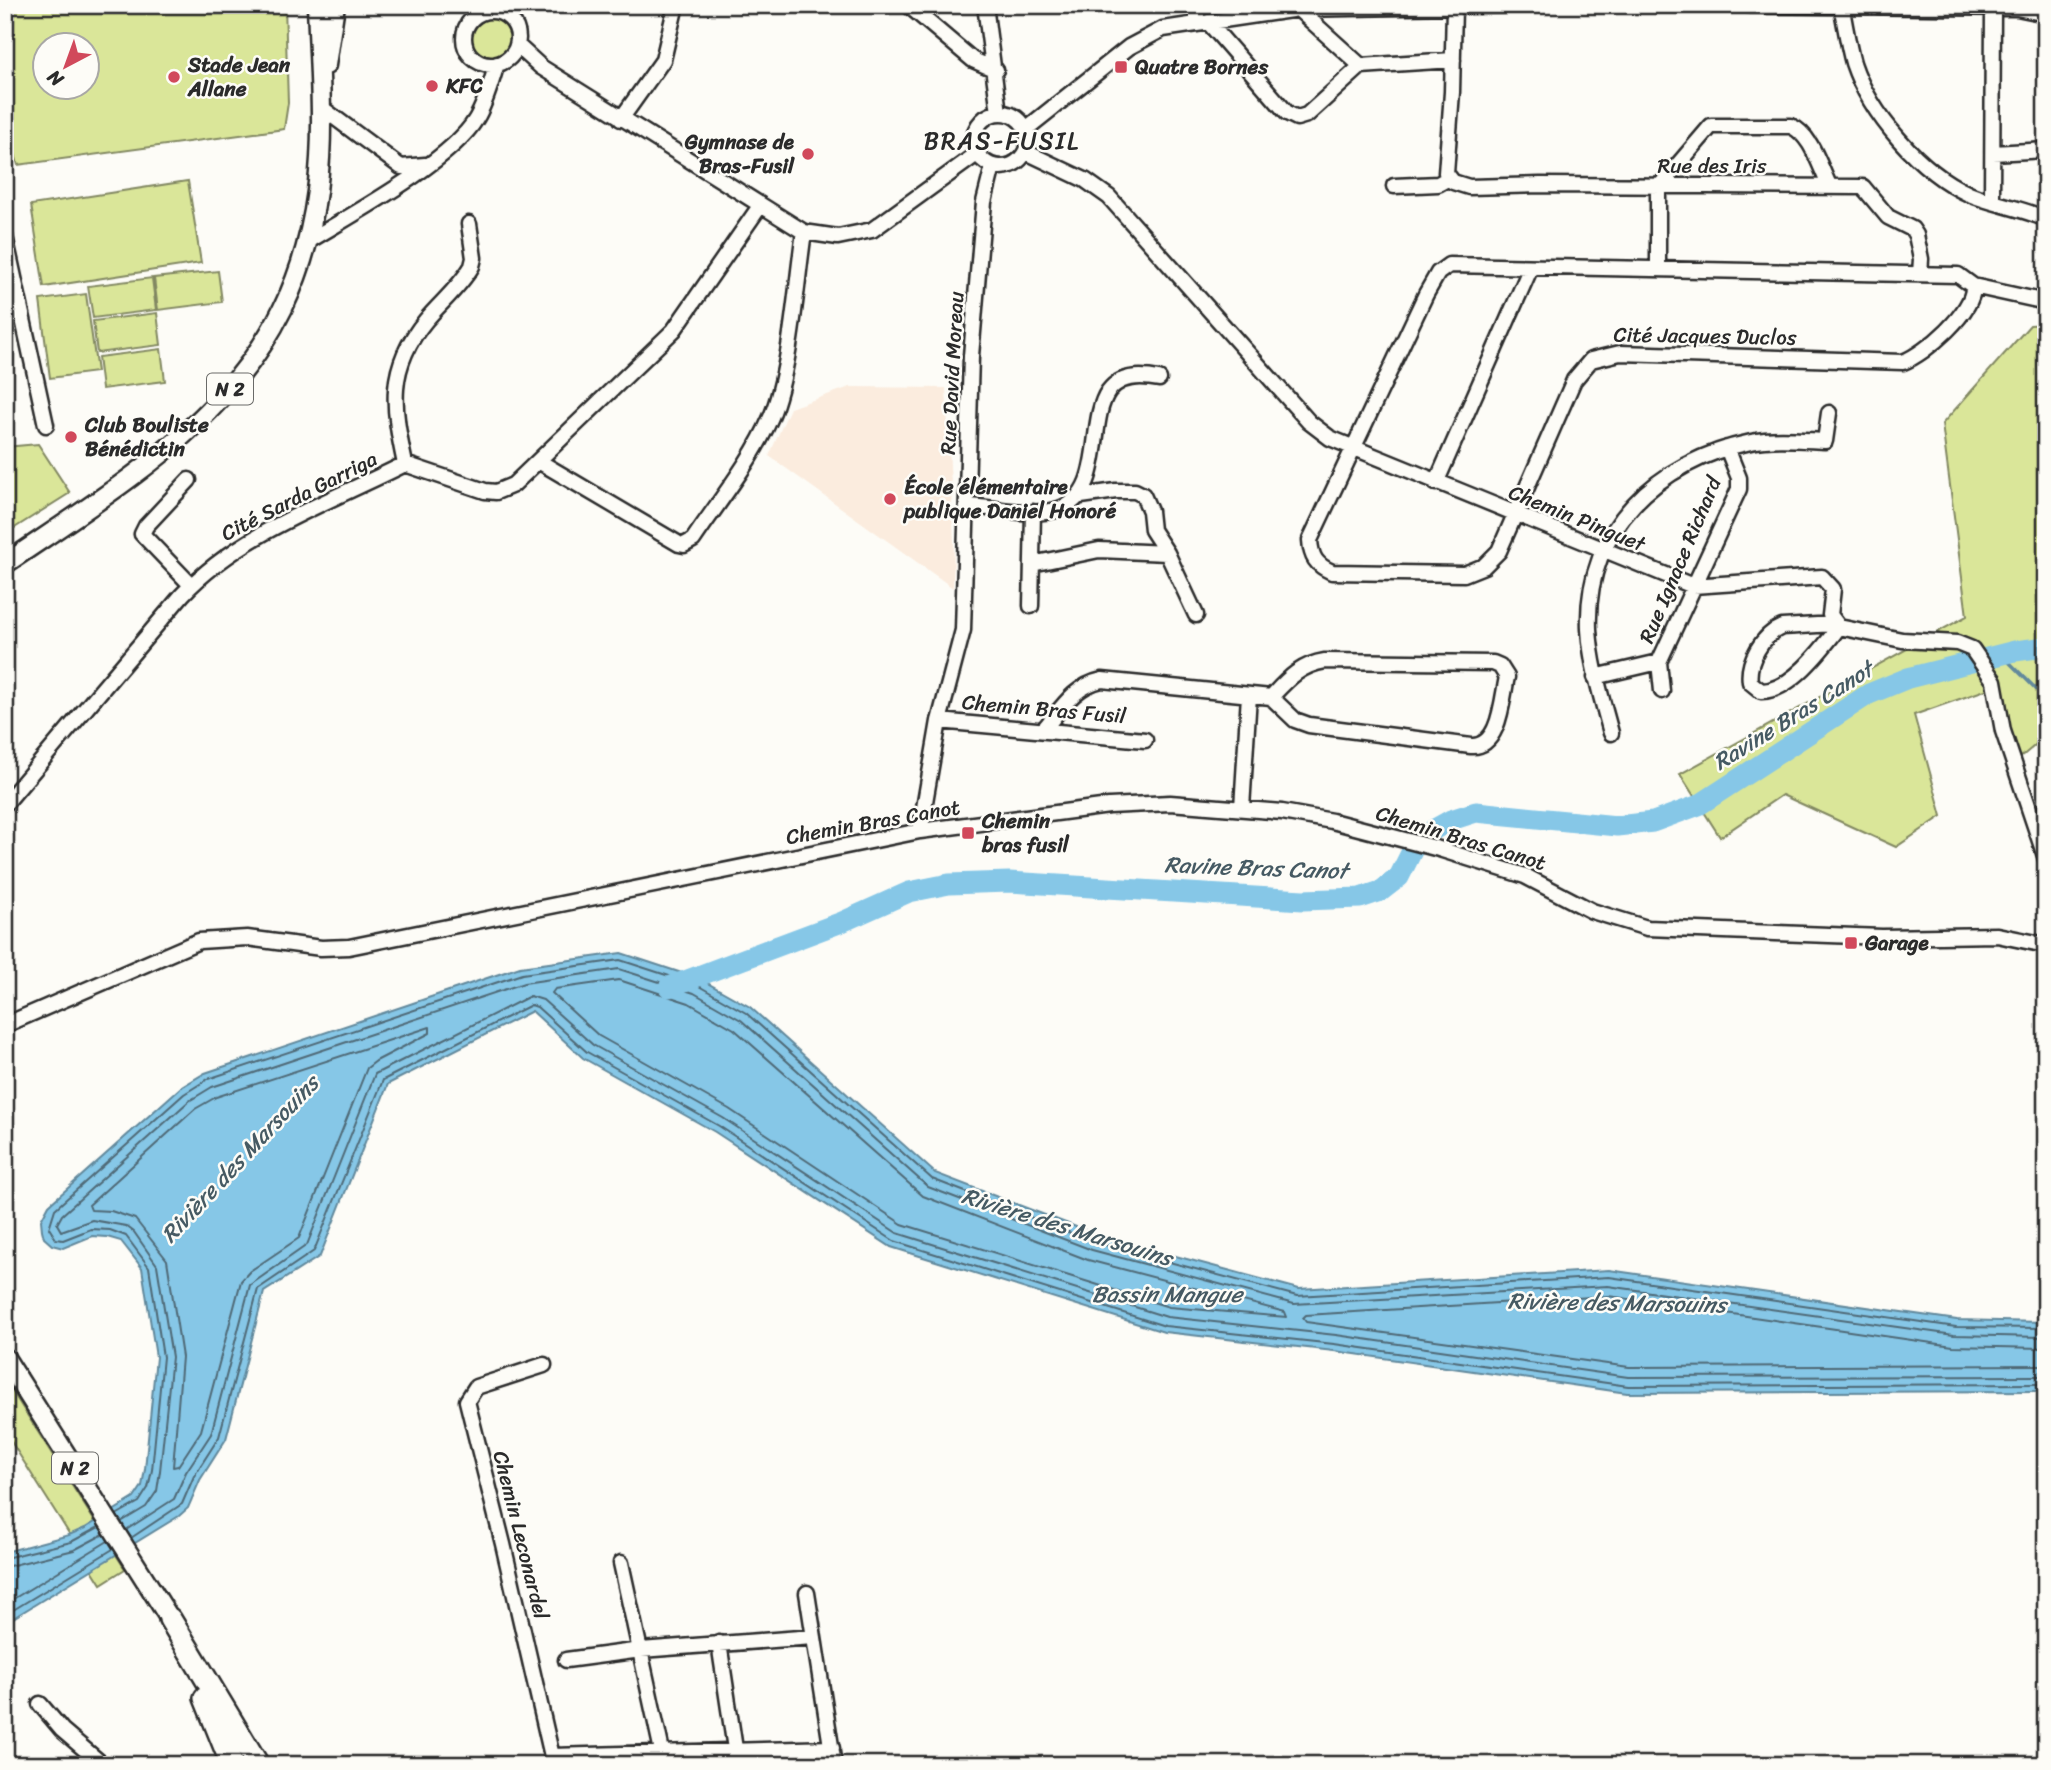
<svg xmlns="http://www.w3.org/2000/svg" width="2051" height="1770" viewBox="0 0 2051 1770" font-family="Sriracha,sans-serif">
<style>
.built{fill:#fbecde}
.green{fill:#dae699;stroke:#828862;stroke-width:2;fill-rule:evenodd}
.water{fill:#86c7e7;stroke:#62899c;stroke-width:2}
.lines{fill:none;stroke-linecap:round;stroke-linejoin:round}
.shore{stroke:#4f6976;stroke-width:2}
.stream{stroke:#62899c;stroke-width:3.5}
.river{stroke:#86c7e7;stroke-width:21}
.minor-casing{stroke:#2b2b2b;stroke-width:19}
.major-casing{stroke:#2b2b2b;stroke-width:23}
.highway-casing{stroke:#2b2b2b;stroke-width:26}
.minor{stroke:#fdfcf7;stroke-width:14}
.major{stroke:#fdfcf7;stroke-width:18}
.highway{stroke:#fdfcf7;stroke-width:21}
.poi-dot{fill:#d1495b;stroke:#fdfcf7;stroke-width:2.5}
.labels{text-anchor:middle;dominant-baseline:central;stroke-width:5;stroke-linejoin:round;paint-order:stroke}
.shield{fill:#fdfcf7;stroke:#6a6a68;stroke-width:2}
.shield-label{font-size:19px;font-weight:bold;fill:#2b2b2b}
.poi-label{font-size:21px;font-weight:bold;fill:#2b2b2b;stroke:#fdfcf7;text-anchor:start}
.street-label{font-size:21px;fill:#2b2b2b;stroke:#fdfcf7}
.water-label{font-size:23px;font-style:italic;fill:#465a63;stroke:#fdfcf7}
.quarter-label{font-size:24px;letter-spacing:2px;fill:#2b2b2b;stroke:#fdfcf7}
</style>
<rect width="100%" height="100%" fill="#fdfcf7"/>
<filter id="ink" filterUnits="userSpaceOnUse"><feTurbulence type="fractalNoise" baseFrequency=".0143" numOctaves="2"/><feDisplacementMap in="SourceGraphic" scale="14" xChannelSelector="R" yChannelSelector="G"/><feConvolveMatrix kernelMatrix="1 2 1 2 8 2 1 2 1" color-interpolation-filters="sRGB"/></filter>
<g filter="url(#ink)">
<path class="built" d="M 850,387 L 946,388 L 954,542 L 953,588 L 769,456 L 790,408 Z"/>
<path class="green" d="M 5,5 L 285,5 L 288,103 L 284,129 L 18,165 L 15,154 L 5,156 ZM 46,46 L 88,46 L 88,88 L 46,88 Z
M470 37a21 21 0 1 1 42 0a21 21 0 1 1-42 0Z
M 188,181 L 201,263 L 44,287 L 31,205 Z
M 218,271 L 222,302 L 158,310 L 154,278 Z
M 152,278 L 156,310 L 93,318 L 88,286 Z
M 86,294 L 97,372 L 50,378 L 40,300 Z
M 157,313 L 161,345 L 97,353 L 93,321 Z
M 2046,324 L 2046,736 L 2020,758 L 1988,689 L 1914,715 L 1942,816 L 1896,847 L 1782,795 L 1720,837 L 1680,774 L 1967,616 L 1942,424 L 2030,325 Z
M 161,349 L 165,381 L 102,389 L 98,357 Z
M 38,444 L 70,493 L 5,534 L 5,447 Z
M 5,1380 L 125,1569 L 101,1584 L 5,1432 Z"/>
<path class="water" d="M 621,953 L 700,979 L 750,1007 L 935,1173 L 1097,1235 L 1299,1289 L 1609,1270 L 1957,1320 L 2046,1322 L 2046,1391 L 1627,1393 L 1334,1351 L 1164,1332 L 891,1247 L 715,1132 L 583,1058 L 532,1011 L 388,1084 L 320,1256 L 264,1292 L 226,1439 L 200,1480 L 188,1508 L 179,1516 L 5,1623 L 5,1552 L 69,1535 L 85,1528 L 134,1498 L 142,1486 L 145,1469 L 156,1357 L 142,1268 L 121,1241 L 107,1237 L 92,1236 L 63,1248 L 52,1245 L 44,1238 L 42,1230 L 41,1220 L 49,1205 L 180,1088 L 205,1073 L 520,967 Z"/>
<g class="lines">
<path class="shore" d="M 619,980 L 689,1003 L 734,1029 L 923,1196 L 1088,1260 L 1285,1312 L 1287,1317 L 1169,1307 L 902,1224 L 729,1109 L 599,1036 L 552,993 L 555,989 Z
M 430,1027 L 430,1033 L 376,1061 L 367,1068 L 299,1238 L 250,1271 L 241,1281 L 201,1431 L 178,1466 L 173,1467 L 182,1357 L 167,1260 L 135,1219 L 111,1211 L 91,1210 L 89,1205 L 195,1109 L 216,1097 Z
M 2046,1348 L 1953,1346 L 1608,1296 L 1306,1315 L 1303,1318 L 1306,1322 L 1629,1367 L 2046,1365
M 116,1515 L 139,1502 L 148,1488 L 152,1470 L 163,1357 L 149,1267 L 126,1236 L 110,1230 L 91,1229 L 63,1240 L 56,1239 L 49,1228 L 55,1209 L 184,1094 L 208,1079 L 522,974 L 620,960 L 697,985 L 746,1013 L 932,1179 L 1094,1242 L 1297,1296 L 1609,1277 L 1956,1327 L 2046,1328
M 121,1522 L 146,1507 L 157,1491 L 160,1471 L 172,1357 L 157,1265 L 134,1232 L 126,1226 L 92,1220 L 61,1231 L 57,1224 L 62,1215 L 189,1101 L 212,1087 L 524,983 L 619,969 L 694,993 L 741,1020 L 928,1187 L 1092,1250 L 1294,1304 L 1608,1286 L 1954,1335 L 2046,1337
M 126,1530 L 174,1499 L 186,1472 L 211,1434 L 250,1285 L 307,1245 L 375,1074 L 530,996 L 543,1000 L 593,1045 L 723,1118 L 897,1233 L 1167,1317 L 1336,1335 L 1628,1377 L 2046,1376
M 131,1538 L 182,1504 L 194,1476 L 219,1437 L 258,1289 L 314,1251 L 383,1080 L 531,1005 L 537,1007 L 587,1052 L 719,1126 L 894,1241 L 1165,1326 L 1334,1344 L 1628,1386 L 2046,1384
M 5,1558 L 71,1542 L 99,1527
M 5,1567 L 74,1550 L 104,1534
M 5,1604 L 108,1541
M 5,1615 L 113,1549"/>
<path class="stream" d="M 2002,655 L 2046,699"/>
<path class="river" d="M 669,987 L 842,922 L 909,892 L 949,884 L 1009,882 L 1303,900 L 1360,898 L 1381,891 L 1399,877 L 1413,849 L 1433,830 L 1451,820 L 1476,812 L 1617,826 L 1653,822 L 1699,805 L 1869,694 L 1908,678 L 2015,651 L 2046,647"/>
<g class="minor-casing">
<path id="minor" d="M 908,5 L 973,60 L 996,70
M 985,5 L 999,113
M 1197,5 L 1197,24
M 1749,5 L 2017,8 L 2046,14
M 1841,5 C 1845,24 1848,45 1853,63 C 1870,114 1920,172 1969,194 C 1993,204 2021,208 2046,219
M 1454,7 L 1452,92 L 1446,173 L 1453,182 L 1469,187 L 1540,185 L 1863,187 L 1888,217 L 1912,229 L 1916,235 L 1921,259 L 1920,274
M 1298,9 L 1361,66
M464 38a27 27 0 1 1 54 0a27 27 0 1 1-54 0Z
M 1208,22 L 1287,113 L 1297,118 L 1307,115 L 1361,66 L 1453,60
M 517,45 L 541,67 L 804,232 L 838,237 L 872,230 L 978,153
M 322,108 L 401,167 L 425,165
M974 140a27 27 0 1 1 54 0a27 27 0 1 1-54 0Z
M 621,119 L 663,60 L 676,5
M 1026,129 L 1129,47 L 1163,29 L 1298,9 L 1511,5
M 1026,152 L 1085,180 L 1109,197 L 1309,422 L 1330,438 L 1693,586 L 1822,577 L 1833,589 L 1830,615 L 1839,627 L 1902,640 L 1957,643 L 1972,649 L 1994,681 L 2003,731 L 2046,859
M 1993,153 L 2046,150
M 1394,186 L 1438,184 L 1449,178
M 1992,200 L 1993,8
M 5,236 L 46,425
M 307,242 C 351,215 451,161 476,119 C 486,103 491,82 497,64
M 1658,269 L 1658,188 L 1711,126 L 1791,126 C 1812,135 1820,168 1830,187
M 1973,286 C 1975,311 1925,354 1903,362 L 1620,353 L 1591,360 L 1574,380 L 1499,551 L 1484,566 L 1464,574 L 1332,572 C 1316,565 1311,557 1310,540 L 1426,294 L 1438,273 L 1449,265 L 1958,275 L 1973,286 L 2046,302
M 540,462 L 679,544 L 684,545 L 693,540 C 719,501 752,461 771,417 C 791,370 796,285 804,232
M 405,464 C 393,408 386,368 426,320 C 441,302 460,287 472,266 L 474,258 L 469,224
M 189,480 L 146,526 L 142,534 L 191,585
M 1436,483 L 1531,267
M 1081,496 L 1116,491 L 1135,491 L 1143,495 L 1150,511 L 1152,530 L 1167,553 L 1196,615
M 967,506 C 995,507 1032,518 1059,509 C 1125,486 1061,359 1159,379
M 1032,564 L 1099,550 L 1167,553
M 1031,606 L 1033,512
M 1835,624 L 1782,627 C 1762,635 1747,662 1750,682 L 1761,691 C 1790,692 1823,648 1839,627
M 1325,661 L 1493,663 L 1500,666 L 1507,677 C 1502,699 1500,748 1471,746 L 1309,725 L 1295,720 L 1271,697 C 1288,679 1300,665 1325,661 Z
M 1595,677 L 1659,662
M 1662,691 L 1659,662 L 1739,489 L 1739,478 L 1727,448
M 939,721 L 1145,740
M 1044,729 C 1061,709 1074,686 1102,680 L 1271,697
M 1611,733 C 1602,699 1591,665 1589,629 C 1585,528 1658,461 1751,442 C 1774,437 1802,440 1825,441 L 1829,413
M 5,804 L 182,595 C 241,532 330,502 405,464 L 485,491 L 496,492 L 513,485 L 674,330 L 760,206
M 1242,808 L 1249,695
M 920,831 L 939,721 L 963,630 L 971,356 L 984,202 L 993,166
M 5,1025 L 199,941 L 247,938 L 321,948 L 349,947 L 920,831 L 1109,806 L 1170,803 L 1282,812 L 1332,821 L 1439,849 L 1525,876 L 1592,911 L 1647,928 L 1882,937 L 1997,935 L 2046,945
M 544,1365 L 476,1387 L 467,1401 L 503,1544 L 554,1765
M 621,1563 L 665,1765
M 807,1593 L 834,1765
M 719,1643 L 735,1749
M 566,1660 L 641,1650 L 813,1637
M 40,1704 L 62,1730 L 103,1765
M 552,1756 L 832,1748"/>
</g>
<g class="major-casing">
<path id="major" d="M 326,65 L 335,5
M 5,564 C 152,464 292,385 317,191 C 325,129 319,68 317,5
M 5,1358 L 170,1619"/>
</g>
<g class="highway-casing">
<path id="highway" d="M 170,1619 L 258,1765
M 205,1698 L 232,1765"/>
</g>
<use href="#minor" class="minor"/>
<use href="#major" class="major"/>
<use href="#highway" class="highway"/>
</g>
</g>
<g class="poi-dot">
<rect x="1114" y="60" width="14" height="14" rx="3.5"/>
<circle cx="174" cy="77" r="7"/>
<circle cx="432" cy="86" r="7"/>
<circle cx="808" cy="154" r="7"/>
<circle cx="71" cy="437" r="7"/>
<circle cx="890" cy="499" r="7"/>
<rect x="961" y="826" width="14" height="14" rx="3.5"/>
<rect x="1844" y="936" width="14" height="14" rx="3.5"/>
</g>
<g class="labels">
<g class="shield">
<rect x="207" y="373.5" width="46" height="31" rx="5"/>
<rect x="52" y="1452.5" width="46" height="31" rx="5"/>
</g>
<g class="shield-label">
<text x="230" y="389">N 2</text>
<text x="75" y="1468">N 2</text>
</g>
<g class="poi-label">
<text x="188" y="65">Stade Jean<tspan x="188" dy="24">Allane</tspan></text>
<text x="1135" y="67">Quatre Bornes</text>
<text x="446" y="86">KFC</text>
<text x="794" y="142" text-anchor="end">Gymnase de<tspan x="794" dy="24">Bras-Fusil</tspan></text>
<text x="85" y="425">Club Bouliste<tspan x="85" dy="24">Bénédictin</tspan></text>
<text x="904" y="487">École élémentaire<tspan x="904" dy="24">publique Daniel Honoré</tspan></text>
<text x="982" y="821">Chemin<tspan x="982" dy="24">bras fusil</tspan></text>
<text x="1865" y="943">Garage</text>
</g>
<g class="street-label">
<text x="1712" y="166">Rue des Iris</text>
<text transform="translate(1705 336) rotate(1)">Cité Jacques Duclos</text>
<text transform="translate(952 373) rotate(-87)">Rue David Moreau</text>
<text transform="translate(299 496) rotate(-27)">Cité Sarda Garriga</text>
<text transform="translate(1577 518) rotate(22)">Chemin Pinguet</text>
<text transform="translate(1680 560) rotate(-67)">Rue Ignace Richard</text>
<text transform="translate(1044 709) rotate(5)">Chemin Bras Fusil</text>
<text transform="translate(873 822) rotate(-10)">Chemin Bras Canot</text>
<text transform="translate(1461 838) rotate(17)">Chemin Bras Canot</text>
<text transform="translate(521 1535) rotate(76)">Chemin Leconardel</text>
</g>
<g class="water-label">
<text transform="translate(1793 716) rotate(-32)">Ravine Bras Canot</text>
<text transform="translate(1256 868) rotate(2)">Ravine Bras Canot</text>
<text transform="translate(240 1159) rotate(-47)">Rivière des Marsouins</text>
<text transform="translate(1067 1227) rotate(17)">Rivière des Marsouins</text>
<text x="1167" y="1294">Bassin Mangue</text>
<text transform="translate(1617 1303) rotate(1)">Rivière des Marsouins</text>
</g>
<g class="quarter-label">
<text x="1002" y="141">BRAS-FUSIL</text>
</g>
</g>
<rect width="2051" height="1770" fill="none" stroke="#fdfcf7" stroke-width="28"/>
<rect x="14" y="14" width="2023" height="1742" fill="none" stroke="#2b2b2b" stroke-width="2.5" filter="url(#ink)"/>
<g transform="translate(66 66) rotate(221)"><circle r="33" fill="#fdfcf7" stroke="#a9a8a5" stroke-width="2"/>
<path d="M0-5L12 26L0 18L-12 26Z" fill="#d1495b"/>
<text y="-10" font-size="19" font-weight="bold" text-anchor="middle" fill="#2b2b2b">N</text>
</g>
</svg>
